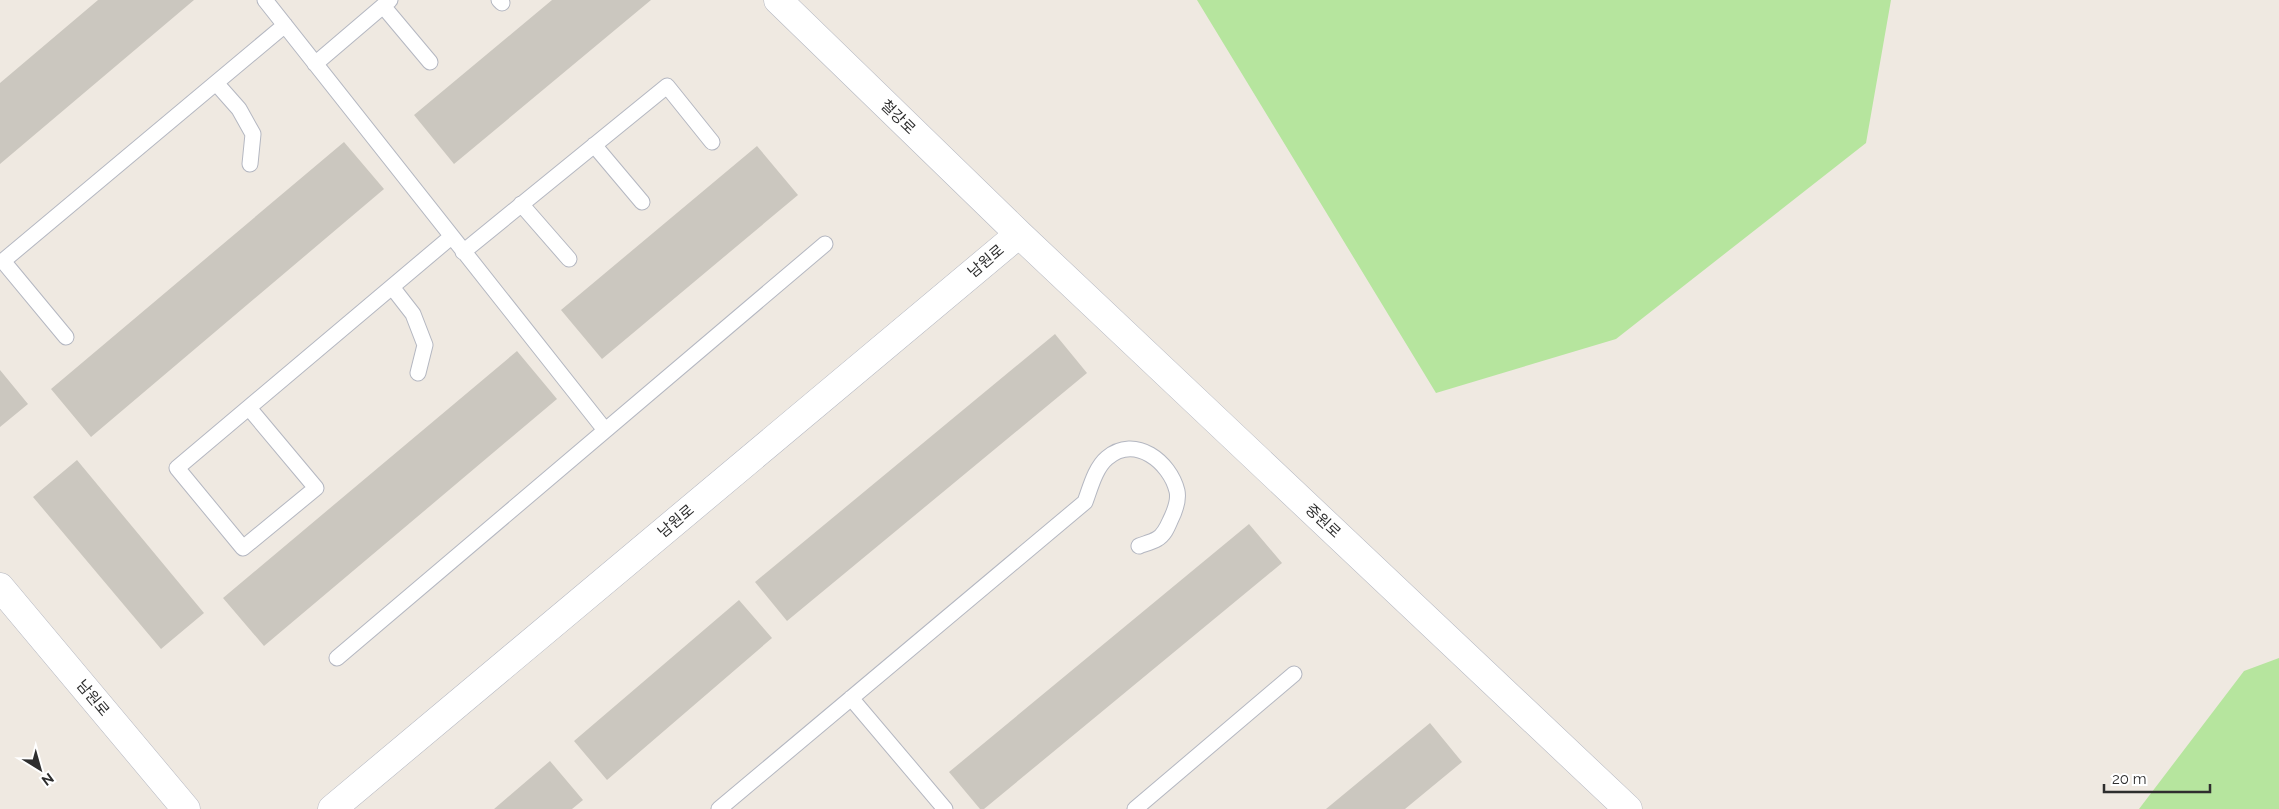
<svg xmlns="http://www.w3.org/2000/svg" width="2279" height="809" viewBox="0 0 2279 809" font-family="Raleway,'Noto Sans KR',sans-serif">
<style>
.green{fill:#b6e59e}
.building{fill:#cbc7bf}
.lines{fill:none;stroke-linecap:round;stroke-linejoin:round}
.service-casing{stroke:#b4b7c1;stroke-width:17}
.minor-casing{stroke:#b4b7c1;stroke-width:29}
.tertiary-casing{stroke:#b4b7c1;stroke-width:29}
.service{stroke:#fff;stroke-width:15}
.minor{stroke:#fff;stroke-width:28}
.tertiary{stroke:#fff;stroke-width:28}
.labels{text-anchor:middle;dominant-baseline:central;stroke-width:4;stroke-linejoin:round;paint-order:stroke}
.street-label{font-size:15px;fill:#2e2e2e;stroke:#fff}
</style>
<rect width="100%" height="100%" fill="#efe9e1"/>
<path class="green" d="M 1197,0 L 1891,0 L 1866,143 L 1616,339 L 1436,393 Z
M 2279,658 L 2279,809 L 2139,809 L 2244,671 Z"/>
<path class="building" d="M 98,0 L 194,0 L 0,164 L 0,83 Z
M 552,0 L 651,0 L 454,164 L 414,115 Z
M 344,142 L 384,189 L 91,437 L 51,389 Z
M 757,146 L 798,195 L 602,359 L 561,310 Z
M 1055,334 L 1087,373 L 787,621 L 755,582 Z
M 517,351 L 557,399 L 264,646 L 223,598 Z
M 0,370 L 28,404 L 0,427 Z
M 77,460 L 204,613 L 161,649 L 33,497 Z
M 1249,524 L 1282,563 L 984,809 L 980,809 L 949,772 Z
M 739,600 L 772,638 L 607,780 L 574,741 Z
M 1430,723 L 1462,762 L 1405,809 L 1326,809 Z
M 550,761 L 583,800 L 572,809 L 494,809 Z"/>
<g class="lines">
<g class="service-casing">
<path id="service" d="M 265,0 L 605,430
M 499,0 L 502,3
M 383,6 L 430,62
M 315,64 L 390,0
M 216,83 L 239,109 L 253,134 L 250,164
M 594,145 L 642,202
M 521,204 L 569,259
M 463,252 L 667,86 L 712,142
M 392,287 L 413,314 L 425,345 L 418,373
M 66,337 L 3,261 L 285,25
M 249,408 L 316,488 L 243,548 L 177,468 L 451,237
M 337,658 L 825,244
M 851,698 L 945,809
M 719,809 L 1085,502 C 1090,489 1095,468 1107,458 C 1135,434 1170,462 1177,491 C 1179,500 1174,513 1170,521 C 1167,528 1164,535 1157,539 C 1152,542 1144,544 1139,546
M 1135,809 L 1294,674"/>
</g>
<g class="minor-casing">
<path id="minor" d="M 0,587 L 186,809"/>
</g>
<g class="tertiary-casing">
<path id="tertiary" d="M 778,0 L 1019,234 L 1628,809
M 332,809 L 1019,234"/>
</g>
<use href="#service" class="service"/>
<use href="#minor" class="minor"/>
<use href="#tertiary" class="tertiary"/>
</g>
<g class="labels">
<g class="street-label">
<text transform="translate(898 117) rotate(44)">철강로</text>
<text transform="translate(986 261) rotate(-40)">남원로</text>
<text transform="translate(676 521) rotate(-40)">남원로</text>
<text transform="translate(1323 521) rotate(43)">중원로</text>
<text transform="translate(93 698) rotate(50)">남원로</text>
</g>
</g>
<g transform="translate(40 769) rotate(143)" stroke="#ffffff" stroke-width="4" paint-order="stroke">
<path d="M0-4L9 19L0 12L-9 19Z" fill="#2e2e2e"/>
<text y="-8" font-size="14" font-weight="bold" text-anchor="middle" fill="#2e2e2e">N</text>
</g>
<path d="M2104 784v8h106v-8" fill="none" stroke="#2e2e2e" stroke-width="2.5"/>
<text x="2112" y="784" font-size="15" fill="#2e2e2e" stroke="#ffffff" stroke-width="4" paint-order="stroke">20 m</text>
</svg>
